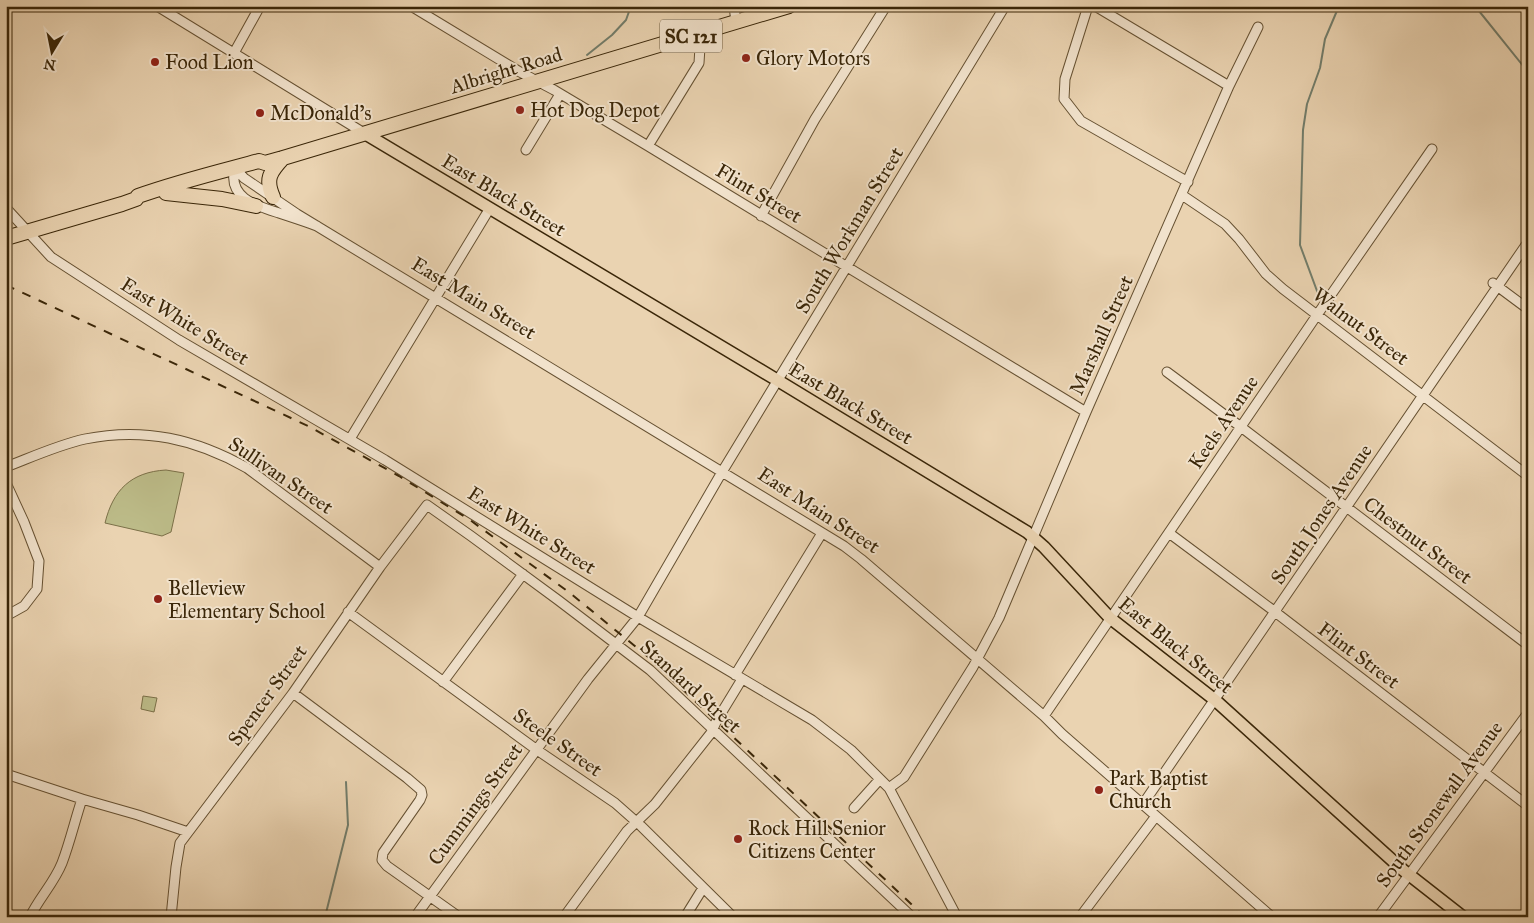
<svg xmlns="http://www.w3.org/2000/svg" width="1534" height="923" viewBox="0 0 1534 923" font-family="'IM FELL Great Primer',serif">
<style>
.green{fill:#bcbb88;stroke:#7b7048}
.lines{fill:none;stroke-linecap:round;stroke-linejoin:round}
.stream{stroke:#727d6b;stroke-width:2}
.minor-casing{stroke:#665132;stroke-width:11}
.major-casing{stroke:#3a2608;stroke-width:14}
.highway-casing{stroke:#3a2608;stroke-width:16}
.minor{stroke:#f1e2cc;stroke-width:9}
.major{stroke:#ead3b1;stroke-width:11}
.highway{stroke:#ead3b1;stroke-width:14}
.rail{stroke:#3a2608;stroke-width:2;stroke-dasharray:9 9;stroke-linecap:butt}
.poi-dot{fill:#8f2418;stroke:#f1e2cc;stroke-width:2}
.labels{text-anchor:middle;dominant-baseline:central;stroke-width:4;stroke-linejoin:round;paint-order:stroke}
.shield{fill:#f1e2cc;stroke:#715e43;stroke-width:1}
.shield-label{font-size:19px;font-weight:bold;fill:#3a2608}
.poi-label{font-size:20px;fill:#3a2608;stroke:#f1e2cc;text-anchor:start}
.street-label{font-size:20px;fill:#3a2608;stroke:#f1e2cc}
</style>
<rect width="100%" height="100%" fill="#ead3b1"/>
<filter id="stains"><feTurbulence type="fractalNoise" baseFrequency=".004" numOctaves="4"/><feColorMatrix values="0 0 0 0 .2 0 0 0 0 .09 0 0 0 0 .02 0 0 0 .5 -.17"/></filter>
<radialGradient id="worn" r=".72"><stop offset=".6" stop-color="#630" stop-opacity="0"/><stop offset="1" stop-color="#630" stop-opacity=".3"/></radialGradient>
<path class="green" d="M 166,470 L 184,473 L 171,532 L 162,536 L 105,523 C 113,490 131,472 166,470 Z
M 143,696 L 157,698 L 154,712 L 141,709 Z"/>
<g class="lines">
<path class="stream" d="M 1475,6 L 1528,72
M 587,55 L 612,35 L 626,20 L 631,6
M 1320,299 L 1300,245 L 1303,130 L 1307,104 L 1320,68 L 1325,39 L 1339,6
M 325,917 L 348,825 L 346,782"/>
<g class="minor-casing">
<path id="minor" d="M 157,6 L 364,133
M 411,6 L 520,72 L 554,90 L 648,146 L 1086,412
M 734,6 L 736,22
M 1088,6 L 1065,79 L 1064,99 L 1081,121 L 1188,182
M 1095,6 L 1229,86
M 234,53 L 260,6
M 648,146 L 699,63 L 700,47 L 699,33
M 526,150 L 560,94
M 1182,195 L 1225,224 L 1239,239 L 1266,274 L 1283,289 L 1528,476
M 6,208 L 51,257 L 179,340 L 385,460 L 638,617 L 812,720 L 851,750 L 889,788 L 957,917
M 761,216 L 815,119 L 886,6
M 317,226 C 304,221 291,217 279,213 C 257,206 227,198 235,168 L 244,178 L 297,214 L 844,546 L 861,559 L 1044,716 L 1062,734 L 1272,917
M 1493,283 L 1528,309
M 1167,372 L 1241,427 L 1528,645
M 350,439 L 490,208
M 6,467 C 32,457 58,445 85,439 C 144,427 196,439 247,468 L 380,567
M 6,483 L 24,522 L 39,561 L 37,589 L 24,606 L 6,616
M 1169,533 L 1270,608 L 1528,806
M 348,612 L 537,750 L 615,803 L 641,826 L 733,917
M 735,675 L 822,533
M 443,682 L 523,574
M 293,693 L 407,778 L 421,790 L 422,795 L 420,800 L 383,853 L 382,860 L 387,866 L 459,917
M 1044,716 L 1317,315 L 1432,149
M 6,774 L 82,799 L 138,815 L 188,832
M 889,788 L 904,777 L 973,667 L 999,618 L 1086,412 L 1229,86 L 1258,27
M 1143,804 L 1528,242
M 854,808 L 880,779
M 30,917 C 39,898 54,883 62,863 C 70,842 75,820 82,799
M 171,917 L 176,867 L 180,843 L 293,693 L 380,567 L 427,505 L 471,536 L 558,600 L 650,670 L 912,917
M 415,917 L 588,679 L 638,617 L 722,472 L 1005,6
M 564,917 L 627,831 L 655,804 L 711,733 L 717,720 L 742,679
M 685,917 L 703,888
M 1080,917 L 1156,816
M 1378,917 L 1528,713"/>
</g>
<g class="major-casing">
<path id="major" d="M 364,133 L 777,380 L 1027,532 L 1044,547 L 1110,618 L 1215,700 L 1403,870 L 1463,917"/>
</g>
<g class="highway-casing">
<path id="highway" d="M 166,193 L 222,199 L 256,206
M 273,197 C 265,179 270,172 283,158
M 6,238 L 122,204 L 136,199 L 138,196 C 177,182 218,172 259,161 L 265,163 L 283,158 L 789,6"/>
</g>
<use href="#minor" class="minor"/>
<use href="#major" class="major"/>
<use href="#highway" class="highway"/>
<path class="rail" d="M 6,285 L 308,426 L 399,476 L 470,520 L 570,593 L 647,656 L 925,917"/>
</g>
<g class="poi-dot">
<circle cx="746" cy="58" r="5"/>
<circle cx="155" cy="62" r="5"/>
<circle cx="520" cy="110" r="5"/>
<circle cx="260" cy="113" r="5"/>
<circle cx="158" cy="599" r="5"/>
<circle cx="1099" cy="790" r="5"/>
<circle cx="738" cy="839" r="5"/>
</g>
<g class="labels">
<rect class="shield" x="660" y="19.5" width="62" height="33" rx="4"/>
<g class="shield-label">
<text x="691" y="36">SC 121</text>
</g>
<g class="poi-label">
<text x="756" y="58">Glory Motors</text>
<text x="165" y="62">Food Lion</text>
<text x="530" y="110">Hot Dog Depot</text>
<text x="270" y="113">McDonald's</text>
<text x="168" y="588">Belleview<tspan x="168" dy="23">Elementary School</tspan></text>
<text x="1109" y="778">Park Baptist<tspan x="1109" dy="23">Church</tspan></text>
<text x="748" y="828">Rock Hill Senior<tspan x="748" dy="23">Citizens Center</tspan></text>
</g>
<g class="street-label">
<text transform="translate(506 70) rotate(-17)">Albright Road</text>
<text transform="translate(759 193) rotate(31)">Flint Street</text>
<text transform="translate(504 195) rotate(31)">East Black Street</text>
<text transform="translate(849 230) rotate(-59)">South Workman Street</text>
<text transform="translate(474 298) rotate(31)">East Main Street</text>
<text transform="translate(185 321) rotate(32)">East White Street</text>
<text transform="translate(1361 326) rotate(37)">Walnut Street</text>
<text transform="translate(1101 335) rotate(-66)">Marshall Street</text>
<text transform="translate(851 403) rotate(31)">East Black Street</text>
<text transform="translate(1223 422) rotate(-56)">Keels Avenue</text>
<text transform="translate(281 475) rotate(34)">Sullivan Street</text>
<text transform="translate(819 510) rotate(33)">East Main Street</text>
<text transform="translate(1321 514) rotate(-56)">South Jones Avenue</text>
<text transform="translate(532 530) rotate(32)">East White Street</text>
<text transform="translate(1418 540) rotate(37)">Chestnut Street</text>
<text transform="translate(1176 645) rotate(39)">East Black Street</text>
<text transform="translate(1359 655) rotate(37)">Flint Street</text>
<text transform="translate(691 686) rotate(42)">Standard Street</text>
<text transform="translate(267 695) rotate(-54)">Spencer Street</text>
<text transform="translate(558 742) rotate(35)">Steele Street</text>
<text transform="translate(475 804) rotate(-54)">Cummings Street</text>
<text transform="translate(1439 804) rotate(-54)">South Stonewall Avenue</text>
</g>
</g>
<rect width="1534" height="923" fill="none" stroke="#ead3b1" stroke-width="25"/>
<rect x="8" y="8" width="1519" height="908" fill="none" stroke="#3a2608" stroke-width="2.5"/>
<rect x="12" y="12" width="1509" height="898" fill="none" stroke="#3a2608"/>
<g transform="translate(52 52) rotate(190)" stroke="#f1e2cc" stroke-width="4" paint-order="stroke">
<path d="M0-4L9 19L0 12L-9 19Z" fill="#3a2608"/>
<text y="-8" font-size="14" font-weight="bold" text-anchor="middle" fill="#3a2608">N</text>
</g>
<rect width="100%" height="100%" filter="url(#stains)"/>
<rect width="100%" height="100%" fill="url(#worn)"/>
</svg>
